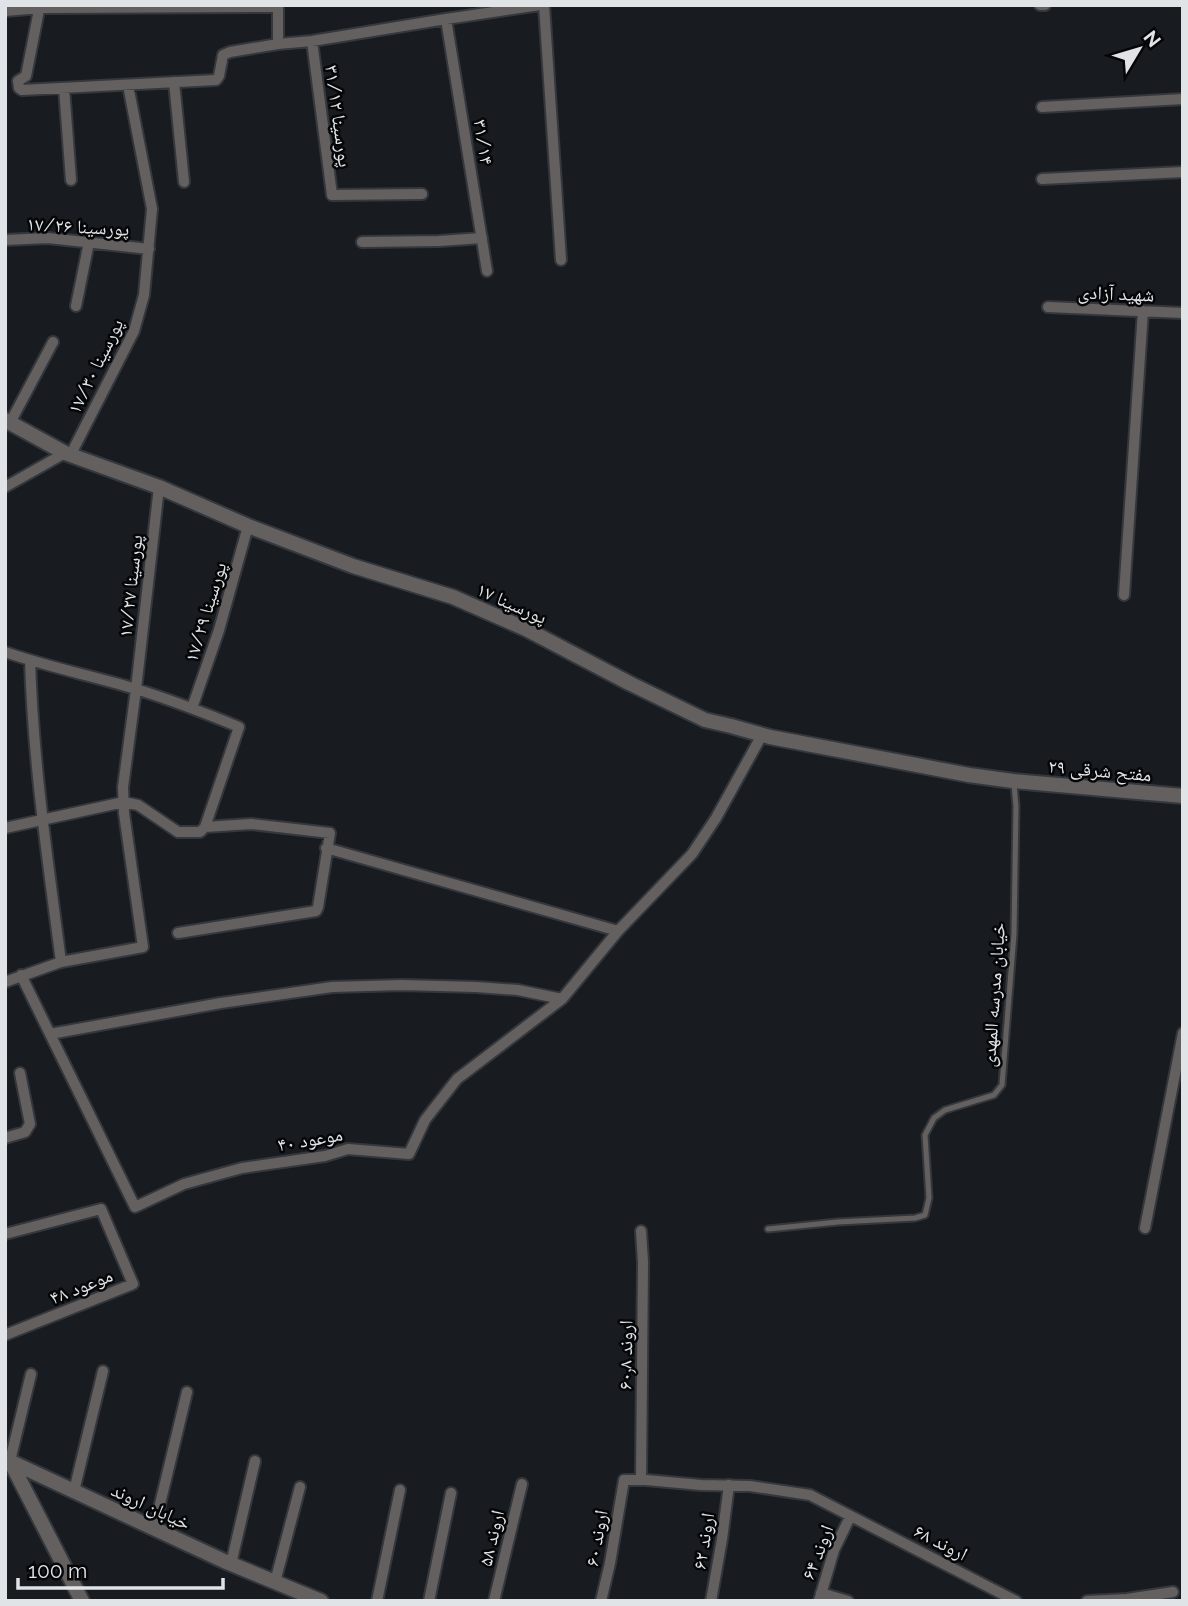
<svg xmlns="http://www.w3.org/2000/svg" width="1188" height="1606" viewBox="0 0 1188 1606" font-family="Raleway,'Noto Naskh Arabic',sans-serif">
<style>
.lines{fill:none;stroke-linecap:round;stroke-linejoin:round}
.service-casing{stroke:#34383d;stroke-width:9}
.minor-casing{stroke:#34383d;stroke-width:14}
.tertiary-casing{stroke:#34383d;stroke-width:18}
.service{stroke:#64605f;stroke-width:5}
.minor{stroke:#64605f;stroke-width:10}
.tertiary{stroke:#64605f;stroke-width:14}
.labels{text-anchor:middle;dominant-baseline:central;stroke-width:5;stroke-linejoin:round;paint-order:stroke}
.street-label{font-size:19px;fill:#e1e4e7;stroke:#050608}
</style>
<rect width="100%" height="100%" fill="#181c21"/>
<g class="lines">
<g class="service-casing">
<path id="service" d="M 768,1229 L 838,1222 L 915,1218 L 925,1215 L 929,1198 L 925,1135 L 934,1118 L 945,1110 L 994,1095 L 1002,1085 L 1014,934 L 1016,806 L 1014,784"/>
</g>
<g class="minor-casing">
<path id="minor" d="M 544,5 L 561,260
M 1040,5 L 1045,5
M 5,11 L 40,8 L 278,7
M 446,19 L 487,271
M 312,41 L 332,195 L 422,194
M 278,44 L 312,41 L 446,19 L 540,5
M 18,81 L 19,88 L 22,90 L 216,80 L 219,76 L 223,55 L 230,52 L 278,44 L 278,5
M 18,81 L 26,76 L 40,5
M 174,82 L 184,182
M 64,88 L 71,180
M 1042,107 L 1183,99
M 1042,179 L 1183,172
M 5,240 L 48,238 L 149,249
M 362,242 L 439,241 L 482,238
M 76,306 L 89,242
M 1048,307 L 1183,313
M 10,423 L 53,342
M 71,454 L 134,331 L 144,295 L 152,209 L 128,85
M 5,487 L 65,453
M 1124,595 L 1143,311
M 5,652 C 48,667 93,676 136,689 C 171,700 205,713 239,727 L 205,827 L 251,824 L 330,833 L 318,907 L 316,911 L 178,933
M 30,660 C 33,762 48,862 61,962
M 192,708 L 219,630 L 248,526
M 5,828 L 124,802 L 138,805 L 178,832 L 200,832 L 205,827
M 326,848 L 618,931
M 21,975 L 135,1207 L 184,1184 L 242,1168 L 325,1156 L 348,1149 L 409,1154 L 425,1120 L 457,1079 L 562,999 L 618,931 L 692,854 L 716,818 L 762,735
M 5,982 L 61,962 L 143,947 L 124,813 L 123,787 L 136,689 L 159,487
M 50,1034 L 221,1003 L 332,987 L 402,985 L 476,987 L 518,990 L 562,999
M 5,1138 L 25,1132 L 30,1124 L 20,1073
M 1145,1228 L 1183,1033
M 5,1234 L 101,1209 L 133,1284 L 5,1335
M 10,1461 L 31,1374
M 641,1480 L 643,1262 L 641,1231
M 74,1491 L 103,1371
M 154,1529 L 187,1392
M 231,1564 L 255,1461
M 275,1582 L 300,1487
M 821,1593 L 848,1601
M 1127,1599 L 1173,1592
M 377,1601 L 400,1490
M 429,1601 L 451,1493
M 494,1601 L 522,1484
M 601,1601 L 610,1563 L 624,1480 L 646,1480 L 701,1485 L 750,1486 L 810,1495 L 1016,1601
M 711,1601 L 722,1539 L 729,1485
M 819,1601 L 834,1550 L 850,1517
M 1087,1601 L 1127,1599 L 1127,1601"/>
</g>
<g class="tertiary-casing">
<path id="tertiary" d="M 5,420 L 65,453 L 159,487 L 248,526 L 353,566 L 453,597 L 526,629 L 629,683 L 705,720 L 731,726 L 770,737 L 969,775 L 1013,781 L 1183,796
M 5,1459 L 224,1561 L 321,1601
M 10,1461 L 82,1601"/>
</g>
<use href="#service" class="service"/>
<use href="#minor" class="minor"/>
<use href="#tertiary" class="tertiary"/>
</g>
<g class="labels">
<g class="street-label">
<text transform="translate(339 116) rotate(82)">پورسینا ۳۱/۱۲</text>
<text transform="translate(484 142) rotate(81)">۳۱/۱۴</text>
<text transform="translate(78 226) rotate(3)">پورسینا ۱۷/۲۶</text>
<text transform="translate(1116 293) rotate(2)">شهید آزادی</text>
<text transform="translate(95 366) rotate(-64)">پورسینا ۱۷/۳۰</text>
<text transform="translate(130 586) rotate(-84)">پورسینا ۱۷/۲۷</text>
<text transform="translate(512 603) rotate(24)">پورسینا ۱۷</text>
<text transform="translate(205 612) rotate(-73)">پورسینا ۱۷/۲۹</text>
<text transform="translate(1100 770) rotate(5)">مفتح شرقی ۲۹</text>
<text transform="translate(993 995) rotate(-86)">خیابان مدرسه المهدی</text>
<text transform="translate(310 1139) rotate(-10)">موعود ۴۰</text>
<text transform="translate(81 1286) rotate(-22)">موعود ۴۸</text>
<text transform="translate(625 1355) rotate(-89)">اروند ۶۰٫۸</text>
<text transform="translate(151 1506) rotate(25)">خیابان اروند</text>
<text transform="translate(491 1538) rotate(-77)">اروند ۵۸</text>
<text transform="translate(596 1538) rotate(-80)">اروند ۶۰</text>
<text transform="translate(703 1541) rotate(-81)">اروند ۶۲</text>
<text transform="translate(941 1542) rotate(27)">اروند ۶۸</text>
<text transform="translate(817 1552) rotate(-69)">اروند ۶۴</text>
</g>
</g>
<rect width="1188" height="1606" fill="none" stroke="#e1e4e7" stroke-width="14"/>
<g transform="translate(1139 49) rotate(52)" stroke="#050608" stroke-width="5" paint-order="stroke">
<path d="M0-5L12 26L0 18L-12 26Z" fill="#e1e4e7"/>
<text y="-10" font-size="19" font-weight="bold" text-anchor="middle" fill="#e1e4e7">N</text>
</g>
<path d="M18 1578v10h205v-10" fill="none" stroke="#e1e4e7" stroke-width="3.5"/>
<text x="28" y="1578" font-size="21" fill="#e1e4e7" stroke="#050608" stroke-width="5" paint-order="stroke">100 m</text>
</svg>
